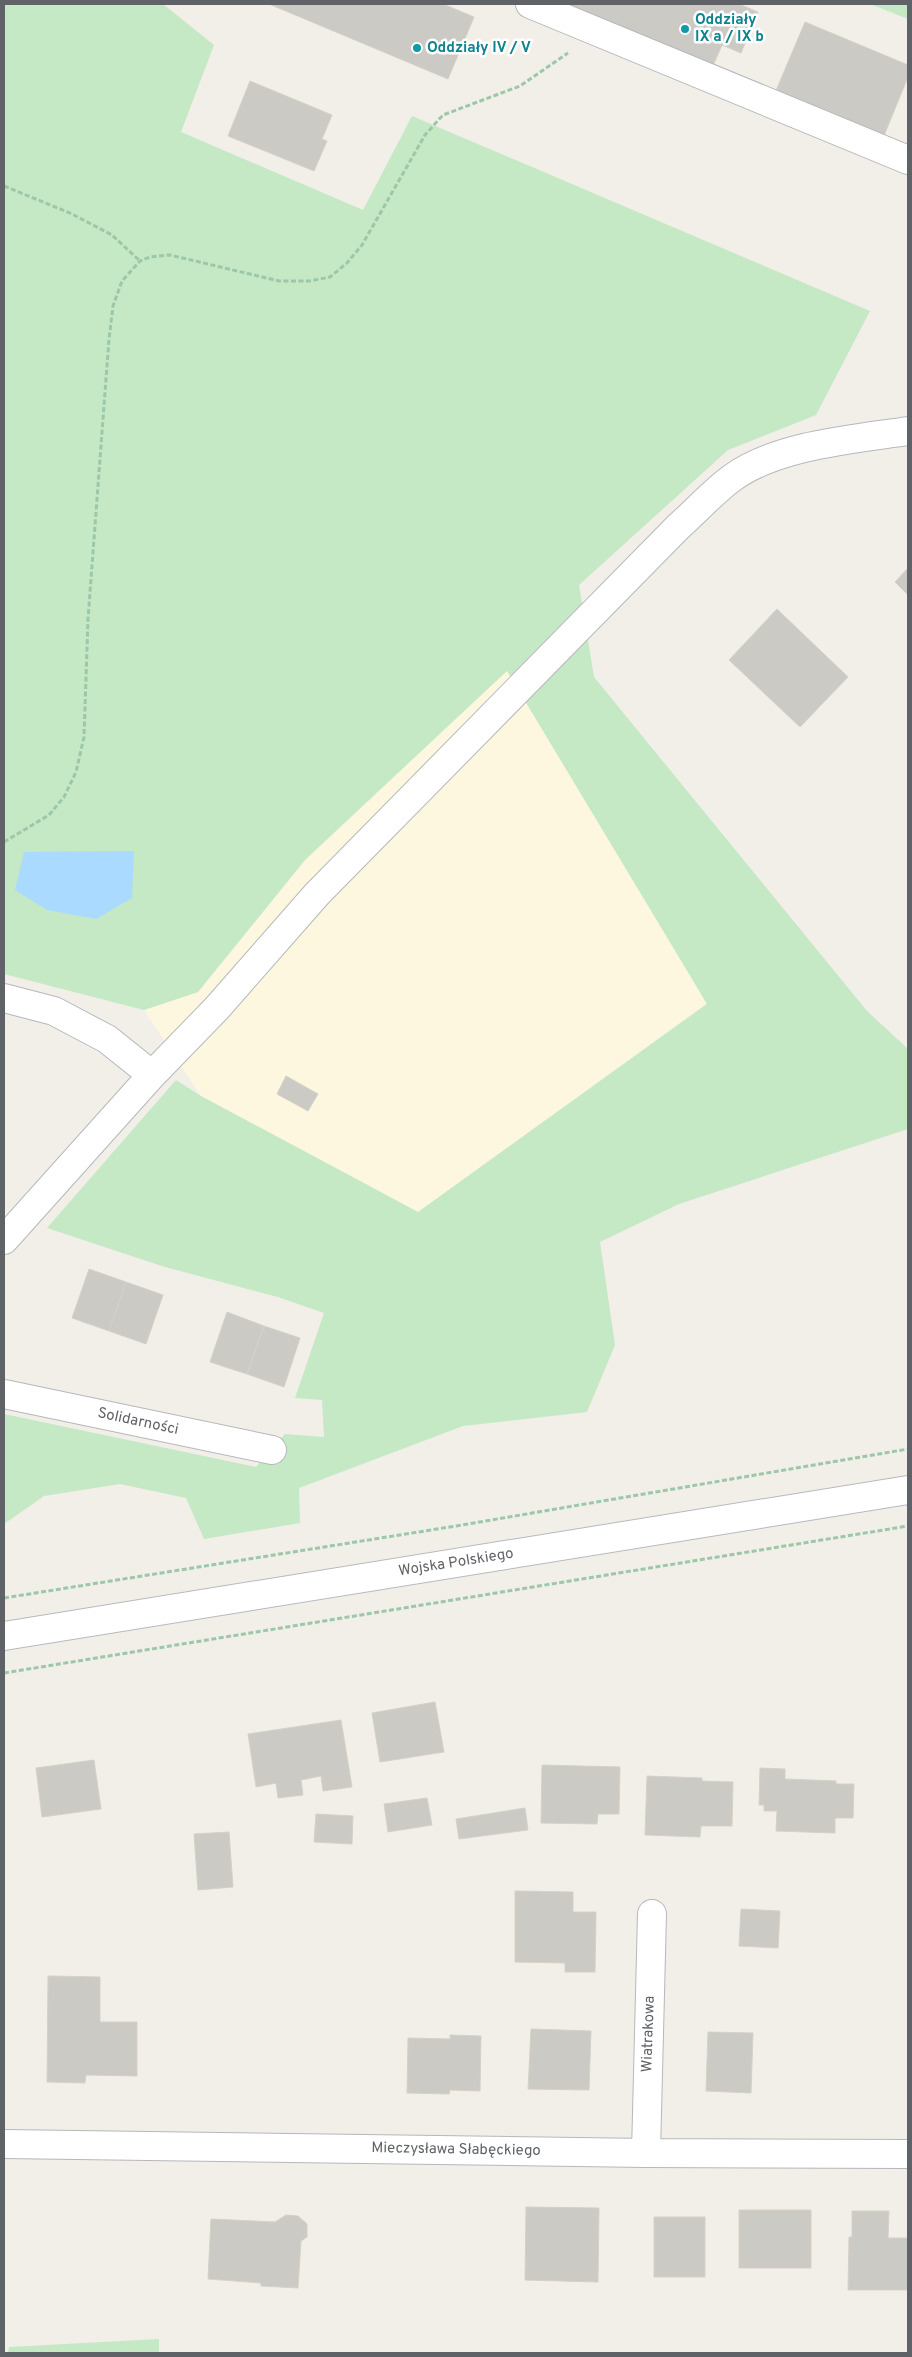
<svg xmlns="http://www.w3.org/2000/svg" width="912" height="2357" viewBox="0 0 912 2357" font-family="Overpass,sans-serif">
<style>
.commercial{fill:#fef7e0}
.green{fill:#c5e8c5}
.water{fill:#aadaff}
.building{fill:#cccac5;stroke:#d6d1c6}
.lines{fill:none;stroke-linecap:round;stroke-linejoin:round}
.street-casing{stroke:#b5b8bc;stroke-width:30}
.secondary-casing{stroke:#b6babf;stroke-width:30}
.path{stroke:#9cc7a9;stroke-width:3;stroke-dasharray:5 2.5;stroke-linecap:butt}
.street{stroke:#fff;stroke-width:28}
.secondary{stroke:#fff;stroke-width:28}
.culture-dot{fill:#0f9aa8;stroke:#fff;stroke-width:2}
.labels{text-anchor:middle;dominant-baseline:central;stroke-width:5;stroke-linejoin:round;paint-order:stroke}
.culture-label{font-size:15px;font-weight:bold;fill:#0d838f;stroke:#fff;text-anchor:start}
.street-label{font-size:15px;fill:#5f6368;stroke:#fff}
</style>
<rect width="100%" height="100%" fill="#f1efe8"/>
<path class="commercial" d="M 507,670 L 707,1003 L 418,1212 L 201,1096 L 144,1010 L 198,992 L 305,860 Z"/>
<path class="green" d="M 4,4 L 163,4 L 214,45 L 181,132 L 363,210 L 412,116 L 870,311 L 816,415 L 728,450 L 579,585 L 594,677 L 867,1011 L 908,1049 L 908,1129 L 679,1204 L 600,1242 L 615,1345 L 587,1412 L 463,1426 L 299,1488 L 300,1523 L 204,1539 L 186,1498 L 120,1484 L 44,1496 L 4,1524 L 4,1414 L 256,1467 L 285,1434 L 324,1437 L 322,1400 L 295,1398 L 324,1313 L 278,1297 L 165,1267 L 47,1228 L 176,1080 L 201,1096 L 418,1212 L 707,1004 L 507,671 L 305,860 L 198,992 L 144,1010 L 4,974 Z
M 870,4 L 908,4 L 908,19 Z
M 159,2339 L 159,2353 L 8,2353 L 9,2347 Z"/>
<path class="water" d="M 134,851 L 132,898 L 96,919 L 47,910 L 15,890 L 24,852 Z"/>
<path class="building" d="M 269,4 L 443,4 L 474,17 L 448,79 Z
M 559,4 L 739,4 L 758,12 L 741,53 L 722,45 L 712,68 Z
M 805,22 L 908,65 L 908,77 L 883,138 L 775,93 Z
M 250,81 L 332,115 L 322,139 L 327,141 L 314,171 L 228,136 Z
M 908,568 L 908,595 L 895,582 Z
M 777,609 L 848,677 L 800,727 L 729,660 Z
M 286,1076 L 318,1094 L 308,1111 L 277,1094 Z
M 89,1269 L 126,1282 L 109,1331 L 72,1318 Z
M 126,1282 L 163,1295 L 146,1344 L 109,1331 Z
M 227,1312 L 264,1326 L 247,1374 L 210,1362 Z
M 264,1326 L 300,1338 L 284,1387 L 247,1374 Z
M 435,1702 L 444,1752 L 380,1762 L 372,1713 Z
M 341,1720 L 352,1787 L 323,1791 L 321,1776 L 301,1780 L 303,1795 L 278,1798 L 276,1783 L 256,1787 L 248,1734 Z
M 94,1760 L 101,1809 L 42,1817 L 36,1768 Z
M 542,1765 L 620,1767 L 619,1814 L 598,1814 L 597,1824 L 541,1823 Z
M 760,1768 L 785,1769 L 785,1779 L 836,1781 L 836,1784 L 854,1784 L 853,1818 L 835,1818 L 835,1833 L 776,1831 L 777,1811 L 764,1811 L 764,1805 L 759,1805 Z
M 647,1776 L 702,1778 L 702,1781 L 733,1782 L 732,1826 L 701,1826 L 700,1837 L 645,1835 Z
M 427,1798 L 432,1825 L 388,1832 L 384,1804 Z
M 525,1808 L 528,1830 L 459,1839 L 456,1819 Z
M 316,1814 L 353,1816 L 352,1844 L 314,1842 Z
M 229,1832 L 233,1887 L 198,1890 L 194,1834 Z
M 515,1891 L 573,1892 L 573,1912 L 596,1912 L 595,1972 L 565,1972 L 565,1963 L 515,1962 Z
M 741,1909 L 780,1911 L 778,1948 L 739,1946 Z
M 48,1976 L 100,1977 L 100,2022 L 137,2022 L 137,2076 L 86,2075 L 85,2083 L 47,2082 Z
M 531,2029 L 591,2031 L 589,2090 L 528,2089 Z
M 708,2032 L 753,2033 L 751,2093 L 706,2091 Z
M 450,2035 L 481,2036 L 480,2091 L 450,2090 L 449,2094 L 407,2093 L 408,2038 L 450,2039 Z
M 526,2207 L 599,2208 L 598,2282 L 525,2280 Z
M 739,2210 L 811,2210 L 811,2268 L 739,2268 Z
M 852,2211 L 889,2211 L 888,2238 L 908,2238 L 908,2290 L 848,2290 L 849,2237 L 852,2237 Z
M 286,2215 L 298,2216 L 307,2224 L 307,2237 L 301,2241 L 298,2288 L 261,2286 L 261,2283 L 208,2279 L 211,2219 L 275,2222 Z
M 654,2217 L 705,2217 L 705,2277 L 654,2277 Z"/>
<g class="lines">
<g class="street-casing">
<path id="street" d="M 530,4 L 908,160
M 4,998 L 54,1011 L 107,1039 L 152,1075 L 217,1008 L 317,894 L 678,527 C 696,511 713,492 732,478 C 777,445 854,439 908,431
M 4,1240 L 152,1075
M 4,1394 L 272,1450
M 4,2144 L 646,2153 L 908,2154
M 646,2153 L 652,1914"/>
</g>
<g class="secondary-casing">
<path id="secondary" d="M 4,1636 L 908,1490"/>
</g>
<path class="path" d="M 4,186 L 70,213 L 112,235 L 140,261
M 4,842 L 49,815 L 64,797 L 76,772 L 84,737 L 88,619 L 109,339 L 113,306 L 122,281 L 140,261 L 150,257 L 170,255 L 279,281 L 310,281 L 330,277 L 347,263 L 362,245 L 425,135 L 443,115 L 520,86 L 568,53
M 4,1598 L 456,1526 L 908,1449
M 4,1673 L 908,1526"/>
<use href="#street" class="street"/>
<use href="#secondary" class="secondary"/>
</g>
<g class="culture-dot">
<circle cx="685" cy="29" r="5"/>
<circle cx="417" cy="48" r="5"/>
</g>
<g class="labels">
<g class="culture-label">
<text x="695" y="20">Oddziały<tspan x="695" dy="17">IX a / IX b</tspan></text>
<text x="427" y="48">Oddziały IV / V</text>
</g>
<g class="street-label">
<text transform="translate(138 1422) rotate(12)">Solidarności</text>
<text transform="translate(456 1563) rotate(-9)">Wojska Polskiego</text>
<text transform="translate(649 2034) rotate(-88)">Wiatrakowa</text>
<text transform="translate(456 2150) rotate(1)">Mieczysława Słabęckiego</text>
</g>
</g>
<rect width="912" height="2357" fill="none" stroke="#5f6368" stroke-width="10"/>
</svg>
